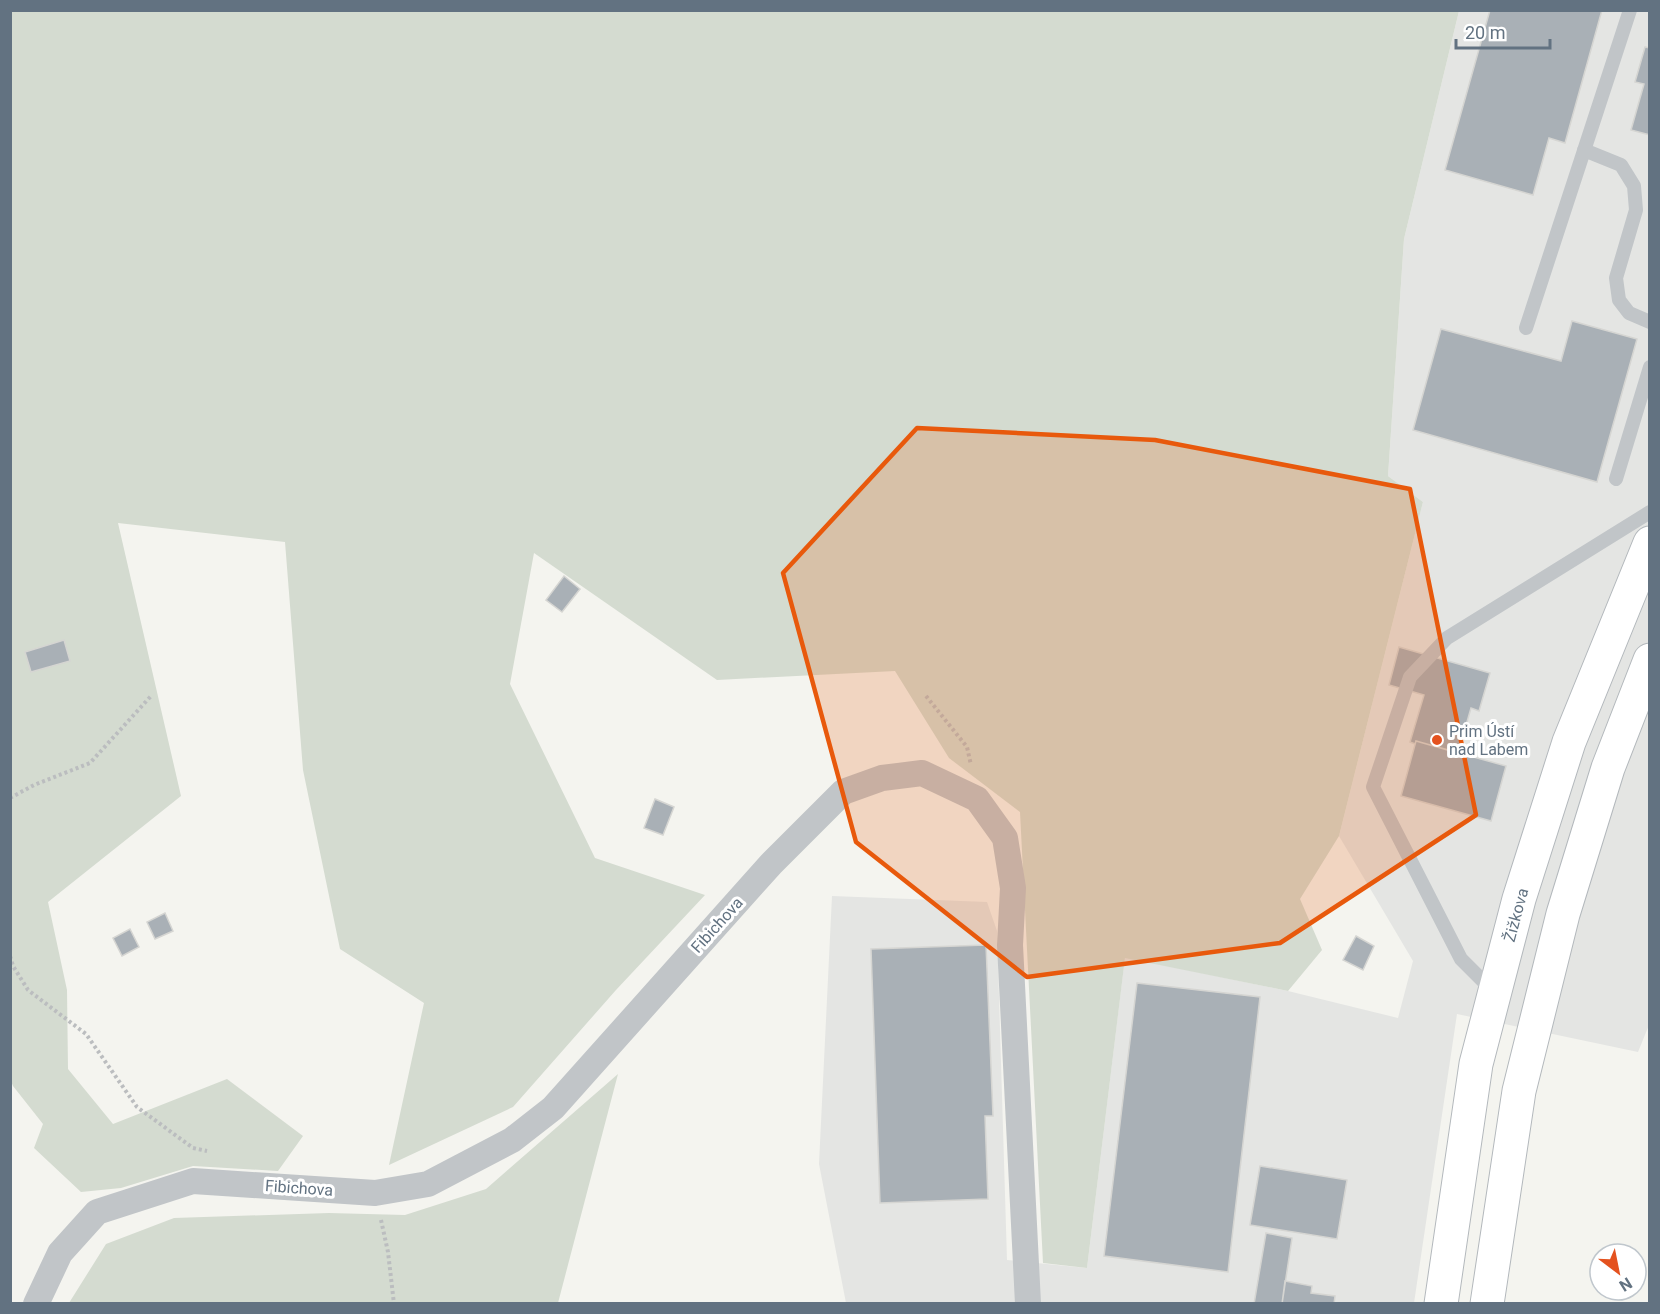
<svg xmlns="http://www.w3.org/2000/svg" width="1660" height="1314" viewBox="0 0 1660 1314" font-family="Roboto,sans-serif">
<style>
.built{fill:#e4e5e3}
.green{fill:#d4dbd0}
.building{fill:#a9b0b6;stroke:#d5d5d2;stroke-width:1.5}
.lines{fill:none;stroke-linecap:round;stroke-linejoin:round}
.secondary-casing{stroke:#b3b8bc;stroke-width:35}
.path{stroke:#bbbdbf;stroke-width:4;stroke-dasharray:3 3;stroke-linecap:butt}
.service{stroke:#c1c5c8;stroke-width:14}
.minor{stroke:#c1c5c8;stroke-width:26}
.secondary{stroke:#fff;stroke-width:33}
.marked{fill:#e8590c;fill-opacity:0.2;stroke:#e8590c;stroke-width:4.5;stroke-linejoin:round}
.poi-dot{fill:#e4521f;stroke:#fff;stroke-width:2}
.labels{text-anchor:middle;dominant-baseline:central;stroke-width:6;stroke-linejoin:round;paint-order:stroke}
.poi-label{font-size:16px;fill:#627281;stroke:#fff;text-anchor:start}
.street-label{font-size:16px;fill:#627281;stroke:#fff}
</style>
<rect width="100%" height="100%" fill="#f4f4ef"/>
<path class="built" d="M 1459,11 L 1649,11 L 1649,1025 L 1638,1052 L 1457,1014 L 1414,1303 L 846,1303 L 819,1164 L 832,896 L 987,902 L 997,931 L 1007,1260 L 1087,1268 L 1125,957 L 1288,991 L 1398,1018 L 1413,961 L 1339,836 L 1423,502 L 1388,476 L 1404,239 Z"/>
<path class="green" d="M 10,11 L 1459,11 L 1404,239 L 1388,476 L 1423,502 L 1339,836 L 1300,899 L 1322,950 L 1288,991 L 1125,958 L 1087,1268 L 1043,1263 L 1020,812 L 949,758 L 895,671 L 717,680 L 534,553 L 510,684 L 595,858 L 705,895 L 616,990 L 513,1107 L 389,1165 L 424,1003 L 340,949 L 303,770 L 285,542 L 118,523 L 181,796 L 48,902 L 67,990 L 68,1069 L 113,1124 L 227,1079 L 303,1136 L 278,1171 L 193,1166 L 121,1188 L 81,1192 L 34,1148 L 43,1124 L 13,1086 L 10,1079 Z
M 618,1074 L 558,1303 L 69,1303 L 106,1244 L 174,1218 L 329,1213 L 405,1215 L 486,1189 Z"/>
<path class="building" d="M 1490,10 L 1602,10 L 1565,143 L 1549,138 L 1533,195 L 1445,170 Z
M 1645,47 L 1650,48 L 1650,135 L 1631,130 L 1644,84 L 1635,82 Z
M 1572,321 L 1637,339 L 1597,482 L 1413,430 L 1441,329 L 1561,361 Z
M 564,576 L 580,589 L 562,612 L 546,600 Z
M 64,640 L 70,661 L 31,672 L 25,652 Z
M 1399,647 L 1490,673 L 1479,711 L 1471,708 L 1458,753 L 1416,741 L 1415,744 L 1410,742 L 1424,695 L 1389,685 Z
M 1416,741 L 1506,766 L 1491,821 L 1401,796 Z
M 655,799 L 674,807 L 663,835 L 644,828 Z
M 165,913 L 173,931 L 155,939 L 147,922 Z
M 130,929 L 139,947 L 122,956 L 113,938 Z
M 1356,936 L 1374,946 L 1363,970 L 1343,960 Z
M 986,945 L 993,1116 L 985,1116 L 988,1199 L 880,1203 L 871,949 Z
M 1137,983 L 1260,997 L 1228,1272 L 1104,1256 Z
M 1260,1166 L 1347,1180 L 1337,1239 L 1250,1225 Z
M 1266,1233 L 1292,1238 L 1282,1304 L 1254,1304 Z
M 1285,1281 L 1312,1286 L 1311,1293 L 1335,1296 L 1334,1304 L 1282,1304 Z"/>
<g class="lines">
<g class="secondary-casing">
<path id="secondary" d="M 1441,1304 L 1476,1064 L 1519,899 L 1569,742 L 1650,543
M 1487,1304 L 1519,1091 L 1563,914 L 1608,768 L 1650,660"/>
</g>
<path class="path" d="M 926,696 L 967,747 L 971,765
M 10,798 L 34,785 L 90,763 L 151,696
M 10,956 L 13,966 L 28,990 L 86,1034 L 137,1107 L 193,1148 L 207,1151
M 381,1220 L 388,1252 L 394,1304"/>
<path class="service" d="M 1584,150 L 1621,165 L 1634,186 L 1636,210 L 1616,278 L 1619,300 L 1629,313 L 1650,322
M 1526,328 L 1630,10
M 1616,479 L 1650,367
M 1493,991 L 1461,959 L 1373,787 L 1410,677 L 1447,638 L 1650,512"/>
<path class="minor" d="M 36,1304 L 60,1253 L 97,1212 L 193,1181 L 375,1193 L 428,1184 L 512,1140 L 553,1108 L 771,864 L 843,792 L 882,778 L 922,773 L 977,799 L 1005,838 L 1013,888 L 1010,945 L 1028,1304"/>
<use href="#secondary" class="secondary"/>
</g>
<path class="marked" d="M 917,428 L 1155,440 L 1410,489 L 1476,815 L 1280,943 L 1027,977 L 856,842 L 783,573 Z"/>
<circle class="poi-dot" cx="1437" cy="740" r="6"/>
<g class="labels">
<g class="poi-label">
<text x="1449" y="731">Prim Ústí<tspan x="1449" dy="18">nad Labem</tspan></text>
</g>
<g class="street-label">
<text transform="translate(1516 915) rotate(-75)">Žižkova</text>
<text transform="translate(717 925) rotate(-48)">Fibichova</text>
<text transform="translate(299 1188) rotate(4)">Fibichova</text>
</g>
</g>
<rect width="1660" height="1314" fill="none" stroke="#627281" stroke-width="24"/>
<g transform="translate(1618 1272) rotate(148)"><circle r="28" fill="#ffffff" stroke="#c0c7cd" stroke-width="1.5"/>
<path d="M0-4.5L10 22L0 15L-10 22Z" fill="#e4521f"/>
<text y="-9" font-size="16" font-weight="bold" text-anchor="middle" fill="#627281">N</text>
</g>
<path d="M1456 39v9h94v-9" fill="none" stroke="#627281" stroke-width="3"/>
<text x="1465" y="39" font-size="18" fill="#627281" stroke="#ffffff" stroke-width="4.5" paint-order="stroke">20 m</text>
</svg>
